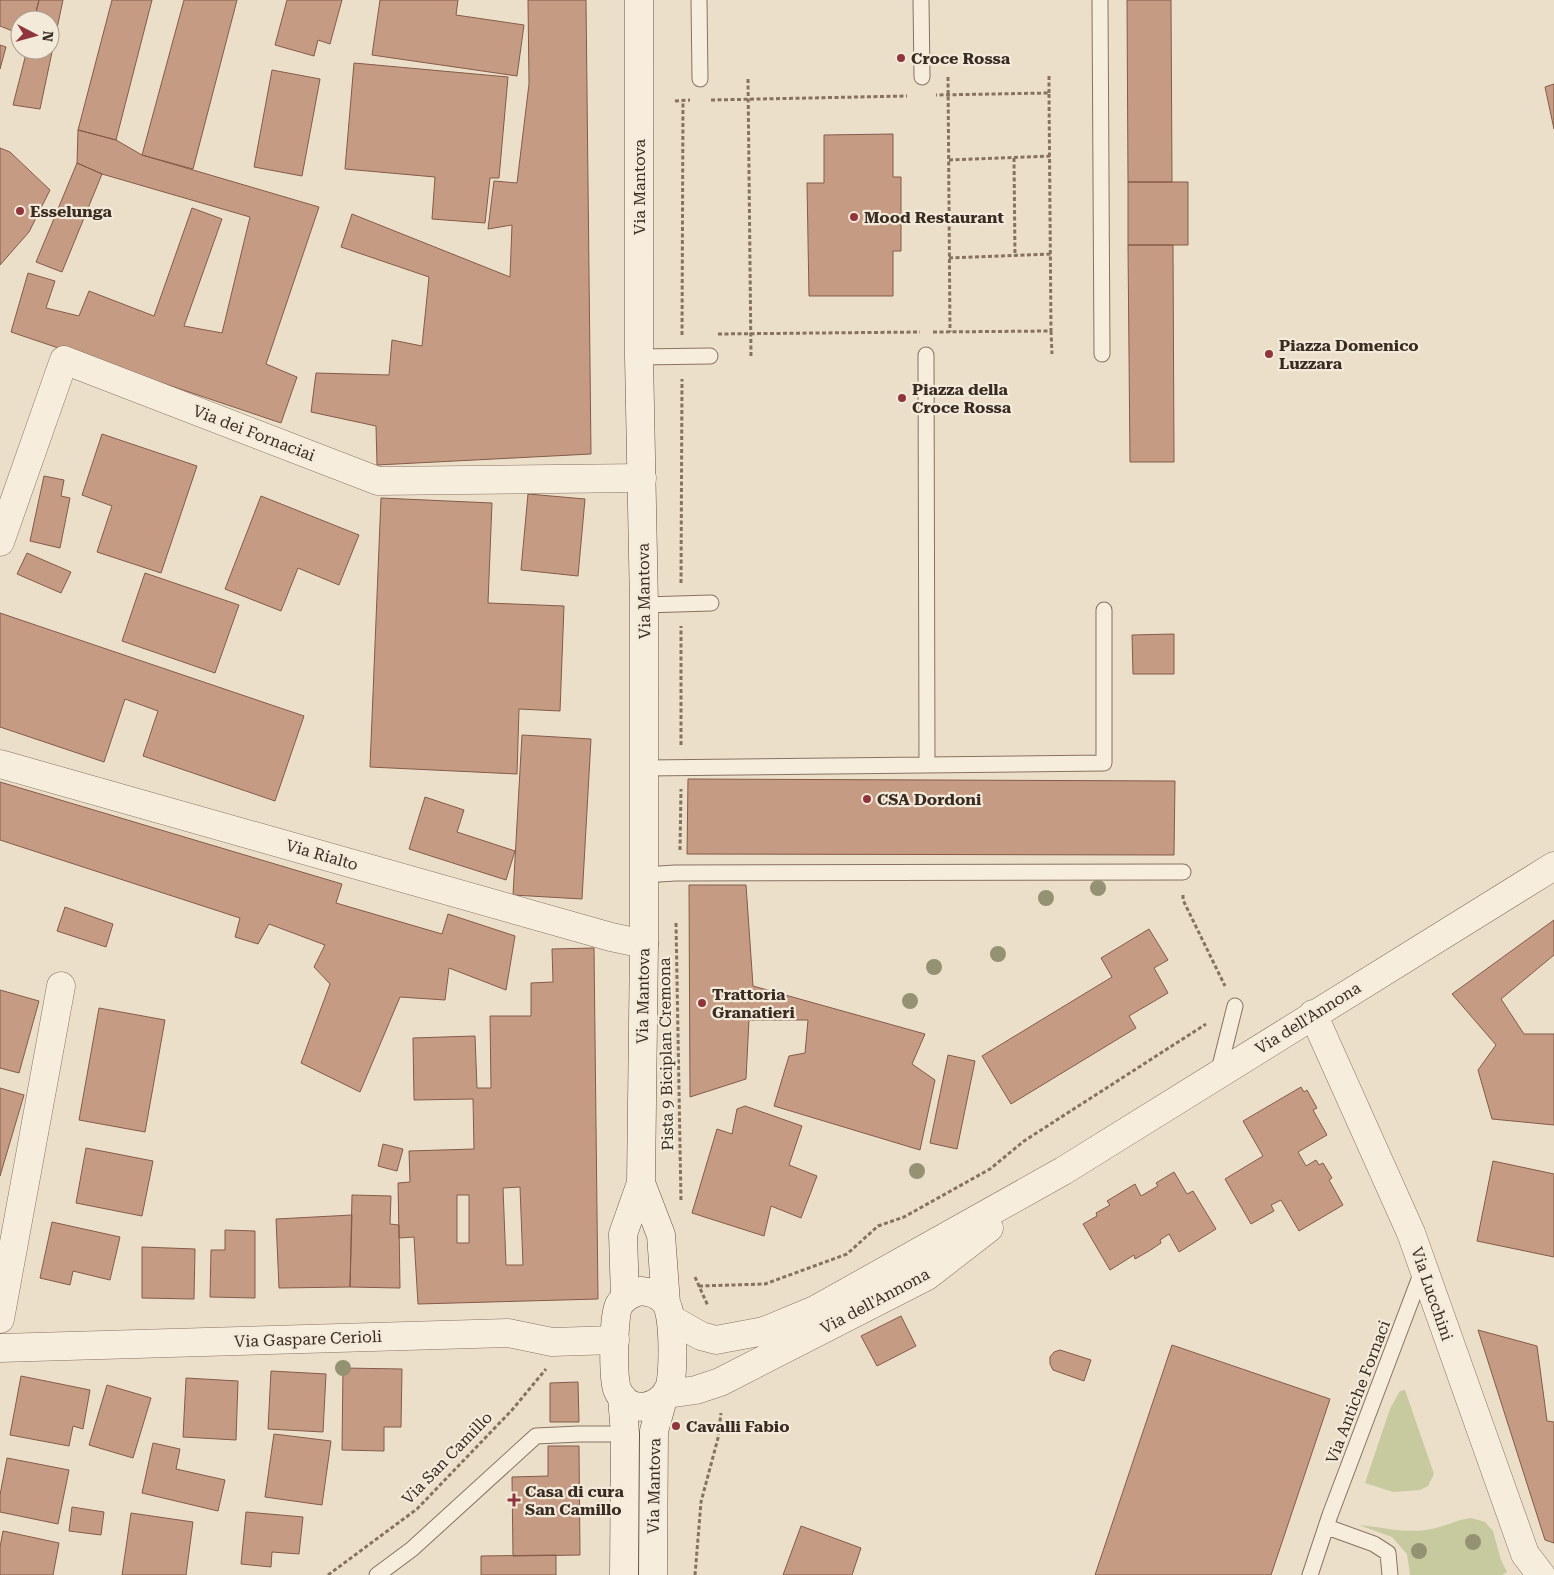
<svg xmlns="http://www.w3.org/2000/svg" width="1554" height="1575" viewBox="0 0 1554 1575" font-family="'Roboto Serif',serif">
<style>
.green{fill:#c7c99f}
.building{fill:#c69b84;stroke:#845b48;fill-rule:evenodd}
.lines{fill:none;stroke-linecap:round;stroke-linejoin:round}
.lane-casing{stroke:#877260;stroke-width:17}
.street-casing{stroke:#877260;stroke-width:29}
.secondary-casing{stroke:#695343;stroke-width:29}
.path{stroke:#877260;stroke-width:3;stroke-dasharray:4 2.5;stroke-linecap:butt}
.lane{stroke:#f6eddd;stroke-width:15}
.street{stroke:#f6eddd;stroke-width:28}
.secondary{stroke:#f6eddd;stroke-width:28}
.tree{fill:#949273}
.poi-dot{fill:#90353c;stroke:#f3ead9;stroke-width:2}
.labels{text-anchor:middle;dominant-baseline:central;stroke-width:4.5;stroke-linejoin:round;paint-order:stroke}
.poi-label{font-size:16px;font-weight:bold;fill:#392b22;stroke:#f3ead9;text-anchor:start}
.street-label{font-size:16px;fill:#392b22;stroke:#f3ead9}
</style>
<rect width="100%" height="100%" fill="#ebdfca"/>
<path class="green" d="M 1405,1390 L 1434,1474 L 1428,1486 L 1420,1490 L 1393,1492 L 1365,1483 L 1390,1409 L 1400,1391 Z
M 1471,1518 L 1485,1522 L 1493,1531 L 1501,1560 L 1507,1572 L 1502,1575 L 1410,1575 L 1407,1554 L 1392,1537 L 1359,1525 C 1380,1527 1404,1533 1426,1530 C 1442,1528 1455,1520 1471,1518 Z"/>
<path class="building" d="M 0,0 L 39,0 L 34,20 L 20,20 L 20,34 L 0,26 Z
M 39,0 L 63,0 L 40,109 L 13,105 L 27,50 L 50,50 L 50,20 L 34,20 Z
M 112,0 L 152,0 L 116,140 L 78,130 Z
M 184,0 L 237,0 L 193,169 L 142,155 Z
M 287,0 L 342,0 L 330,44 L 318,40 L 314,56 L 275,45 Z
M 380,0 L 458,0 L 456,15 L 524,25 L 517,76 L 372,55 Z
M 528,0 L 586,0 L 591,454 L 377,465 L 376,426 L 311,412 L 316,373 L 389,375 L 392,340 L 422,346 L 429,277 L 341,247 L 352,214 L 510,277 L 512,225 L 488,229 L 494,181 L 517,183 L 529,84 Z
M 1127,0 L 1171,0 L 1172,182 L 1128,182 Z
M 0,45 L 6,47 L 0,69 Z
M 354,63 L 508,77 L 499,178 L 490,178 L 485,223 L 432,219 L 435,177 L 345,169 Z
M 272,70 L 320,79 L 302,176 L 254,167 Z
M 1554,84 L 1554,129 L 1545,87 Z
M 78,130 L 116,140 L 142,155 L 319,207 L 266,364 L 297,377 L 281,423 L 11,332 L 28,273 L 55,281 L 46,308 L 79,316 L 89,291 L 154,316 L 192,208 L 222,219 L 184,326 L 222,333 L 250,217 L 102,174 L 77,163 Z
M 893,134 L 893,177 L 901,177 L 901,251 L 893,251 L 893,296 L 809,296 L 807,183 L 824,183 L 824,135 Z
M 0,148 L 10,152 L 50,190 L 29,232 L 0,265 Z
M 77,163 L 102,174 L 62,272 L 36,262 Z
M 1128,182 L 1188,182 L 1188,245 L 1128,245 Z
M 1128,245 L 1173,245 L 1174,462 L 1130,462 Z
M 102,434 L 197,466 L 161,573 L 97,552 L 112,506 L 82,495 Z
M 44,476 L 64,480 L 61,496 L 70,498 L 60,548 L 30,541 Z
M 528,494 L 585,499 L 578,576 L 521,570 Z
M 261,496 L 359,535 L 339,585 L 298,568 L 281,611 L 225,589 Z
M 381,498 L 492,503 L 488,603 L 564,606 L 560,711 L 519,709 L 517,774 L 370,767 Z
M 27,553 L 71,572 L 61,593 L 17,574 Z
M 145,573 L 239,605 L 215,673 L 122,641 Z
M 0,613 L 304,716 L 275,801 L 143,756 L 158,711 L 125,699 L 104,762 L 0,727 Z
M 1174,634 L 1174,674 L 1133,674 L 1132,635 Z
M 522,735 L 591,739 L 582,899 L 513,895 Z
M 688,779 L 1175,781 L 1174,855 L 687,854 Z
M 0,782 L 342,884 L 336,903 L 442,934 L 448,914 L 515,936 L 506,990 L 449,968 L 445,1000 L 400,997 L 360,1092 L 301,1063 L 330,984 L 314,967 L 325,945 L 269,924 L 258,944 L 235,937 L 240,918 L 0,840 Z
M 425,797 L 464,810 L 457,832 L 515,851 L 506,880 L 409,849 Z
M 689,885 L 746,885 L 753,986 L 925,1034 L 912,1064 L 935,1080 L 920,1150 L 774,1106 L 789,1056 L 805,1053 L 808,1020 L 749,1020 L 746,1079 L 690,1097 Z
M 65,907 L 113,924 L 106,947 L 57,931 Z
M 1554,920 L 1554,955 L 1501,999 L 1524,1034 L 1554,1034 L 1554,1125 L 1492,1119 L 1478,1070 L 1496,1045 L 1452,994 Z
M 1149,929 L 1168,960 L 1154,968 L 1168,993 L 1129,1016 L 1136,1028 L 1011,1104 L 982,1056 L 1112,977 L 1101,958 Z
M 594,948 L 598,1299 L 418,1304 L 414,1237 L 399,1238 L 398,1183 L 410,1182 L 409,1151 L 474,1149 L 473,1099 L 414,1100 L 413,1038 L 475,1036 L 477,1088 L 491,1088 L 490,1016 L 531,1016 L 531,983 L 553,982 L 552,949 ZM 520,1187 L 523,1265 L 506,1265 L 503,1188 ZM 457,1195 L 469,1195 L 469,1243 L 457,1243 Z
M 0,990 L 39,1001 L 19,1073 L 0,1068 Z
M 99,1008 L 165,1020 L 145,1132 L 79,1120 Z
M 948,1055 L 975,1061 L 957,1149 L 930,1143 Z
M 1301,1087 L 1304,1092 L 1307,1090 L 1317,1108 L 1313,1110 L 1327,1135 L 1298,1152 L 1306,1166 L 1316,1160 L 1319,1165 L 1323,1163 L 1332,1178 L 1329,1180 L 1343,1205 L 1299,1231 L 1281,1200 L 1271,1205 L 1274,1211 L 1251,1224 L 1225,1179 L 1263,1156 L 1243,1121 Z
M 0,1088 L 24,1095 L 0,1176 Z
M 745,1106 L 802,1126 L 789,1165 L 817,1176 L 801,1218 L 771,1206 L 764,1236 L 692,1213 L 717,1129 L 732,1134 L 737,1109 Z
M 383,1144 L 403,1149 L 397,1171 L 378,1166 Z
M 86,1148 L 153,1161 L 142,1216 L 76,1203 Z
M 1493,1161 L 1554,1174 L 1554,1257 L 1477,1241 Z
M 1174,1172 L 1187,1194 L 1193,1191 L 1216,1229 L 1179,1252 L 1169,1234 L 1160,1240 L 1161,1243 L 1149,1251 L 1135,1259 L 1134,1255 L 1110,1270 L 1083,1224 L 1097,1216 L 1096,1213 L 1110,1205 L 1107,1201 L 1135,1184 L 1141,1196 L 1158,1186 L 1156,1183 Z
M 352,1195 L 391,1196 L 390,1224 L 399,1225 L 400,1288 L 350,1287 Z
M 352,1215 L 350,1287 L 279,1288 L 276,1219 Z
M 52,1222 L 120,1237 L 110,1280 L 73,1271 L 70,1285 L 40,1278 Z
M 225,1230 L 255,1231 L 255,1298 L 210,1297 L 211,1250 L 225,1250 Z
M 142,1247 L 195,1249 L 194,1299 L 142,1298 Z
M 901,1316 L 916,1346 L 877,1366 L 861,1336 Z
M 1478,1330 L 1537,1346 L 1547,1421 L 1554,1422 L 1554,1543 L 1545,1540 Z
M 1172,1345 L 1330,1399 L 1271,1575 L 1095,1575 Z
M 1060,1350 L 1091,1360 L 1084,1381 L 1053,1370 L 1050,1364 L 1050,1357 L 1054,1352 Z
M 343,1368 L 402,1369 L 401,1427 L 384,1427 L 384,1451 L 342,1450 Z
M 271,1371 L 326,1374 L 323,1432 L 268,1429 Z
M 21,1376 L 90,1390 L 83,1429 L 73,1426 L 69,1446 L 10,1435 Z
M 186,1378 L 238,1381 L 236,1440 L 183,1437 Z
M 578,1382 L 579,1422 L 550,1422 L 550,1383 Z
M 107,1385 L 151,1398 L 133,1458 L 89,1445 Z
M 274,1434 L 331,1441 L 322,1505 L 265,1497 Z
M 153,1443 L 180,1449 L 176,1469 L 225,1480 L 218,1511 L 142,1493 Z
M 548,1446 L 579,1446 L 580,1555 L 513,1556 L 512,1477 L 548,1476 Z
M 7,1458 L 69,1470 L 58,1524 L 0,1512 L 0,1495 Z
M 72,1507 L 104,1512 L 101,1535 L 69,1531 Z
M 246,1512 L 303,1517 L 299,1554 L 272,1552 L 271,1567 L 241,1564 Z
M 131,1513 L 193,1522 L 186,1575 L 122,1575 Z
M 801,1526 L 861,1548 L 852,1575 L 783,1575 Z
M 3,1531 L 59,1543 L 53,1575 L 0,1575 L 0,1547 Z
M 556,1555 L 556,1575 L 481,1575 L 481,1556 Z"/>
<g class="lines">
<g class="lane-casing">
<path id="lane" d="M 699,0 L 700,79
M 921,0 L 922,77
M 1100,0 L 1102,354
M 926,355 L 927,765
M 639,357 L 710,356
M 644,605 L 711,603
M 645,768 L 1104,763 L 1104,610
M 644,875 L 675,873 L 1183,872
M 1218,1074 L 1235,1006
M 1327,1527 L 1374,1544 L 1388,1553 L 1390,1575
M 377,1575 L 412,1549 L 536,1436 L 579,1434 L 625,1434
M 1310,1575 L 1330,1515 L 1423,1269"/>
</g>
<g class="street-casing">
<path id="street" d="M 0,542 L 64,360 L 378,481 L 642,478
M 0,764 L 611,937 L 644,944
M 1313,1014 L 1411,1233 L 1525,1554 L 1541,1575
M 0,1319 L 61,986
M 671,1319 L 701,1336 L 716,1340 L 764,1331 L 815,1310 L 1063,1171 L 1554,866
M 0,1348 L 508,1333 L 552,1342 L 615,1340
M 667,1394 L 696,1390 L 720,1382 L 927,1276 L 989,1228"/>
</g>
<g class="secondary-casing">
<path id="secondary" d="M 641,1183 L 661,1235 L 666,1303
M 641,1291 C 651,1292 659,1294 665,1302 C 675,1314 673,1371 670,1386 C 660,1411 627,1415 617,1389 C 613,1377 613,1316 619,1305 C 624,1297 632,1293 641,1291 Z
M 625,1298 L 623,1234 L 641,1183 L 644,944 L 644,605 L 639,357 L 639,0
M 622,1397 L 625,1434 L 624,1575
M 653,1575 L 654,1431 L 663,1399"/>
</g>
<path class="path" d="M 948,77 L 950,332
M 748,79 L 751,357
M 1049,93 L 1049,76
M 711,100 L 907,96
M 675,101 L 690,100
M 1014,158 L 1015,256
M 949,160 L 1050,156
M 949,258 L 1051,254
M 1051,331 L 1052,354
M 933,332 L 1051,331 L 1049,93 L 936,95
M 718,334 L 920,332
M 682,335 L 683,99
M 681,583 L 682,379
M 681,745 L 681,626
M 680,850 L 681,789
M 1183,895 L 1183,900 L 1225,986
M 676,923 L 681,1201
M 695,1277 L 708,1306
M 699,1286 L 765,1284 L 847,1254 L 878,1226 L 904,1217 L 990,1169 L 1024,1141 L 1206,1024
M 328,1575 L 417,1509 L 512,1410 L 546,1369
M 695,1575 L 701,1502 L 718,1438 L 721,1413"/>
<use href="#lane" class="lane"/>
<use href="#street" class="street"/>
<use href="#secondary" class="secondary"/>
</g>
<g class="tree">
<circle cx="1098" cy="888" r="8"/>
<circle cx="1046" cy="898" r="8"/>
<circle cx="998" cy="954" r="8"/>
<circle cx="934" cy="967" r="8"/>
<circle cx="910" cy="1001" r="8"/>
<circle cx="917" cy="1171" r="8"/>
<circle cx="343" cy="1368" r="8"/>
<circle cx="1473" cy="1542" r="8"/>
<circle cx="1419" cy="1551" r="8"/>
</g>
<g class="poi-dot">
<circle cx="901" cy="58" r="5"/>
<circle cx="20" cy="211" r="5"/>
<circle cx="854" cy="217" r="5"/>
<circle cx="1269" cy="354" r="5"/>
<circle cx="902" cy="398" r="5"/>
<circle cx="867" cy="799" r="5"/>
<circle cx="702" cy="1003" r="5"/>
<circle cx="676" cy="1426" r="5"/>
<path d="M511.5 1492.5h5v5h5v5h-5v5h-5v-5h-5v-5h5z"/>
</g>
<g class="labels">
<g class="poi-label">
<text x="911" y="58">Croce Rossa</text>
<text x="30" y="211">Esselunga</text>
<text x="864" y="217">Mood Restaurant</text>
<text x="1279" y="345">Piazza Domenico<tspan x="1279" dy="18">Luzzara</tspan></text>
<text x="912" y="389">Piazza della<tspan x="912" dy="18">Croce Rossa</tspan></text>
<text x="877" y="799">CSA Dordoni</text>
<text x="712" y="994">Trattoria<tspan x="712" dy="18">Granatieri</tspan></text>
<text x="686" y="1426">Cavalli Fabio</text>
<text x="525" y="1491">Casa di cura<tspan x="525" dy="18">San Camillo</tspan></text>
</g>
<g class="street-label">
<text transform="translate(639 187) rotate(-90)">Via Mantova</text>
<text transform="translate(254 433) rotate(21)">Via dei Fornaciai</text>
<text transform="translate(644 591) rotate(-91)">Via Mantova</text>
<text transform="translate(322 855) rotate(16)">Via Rialto</text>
<text transform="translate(643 996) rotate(-89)">Via Mantova</text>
<text transform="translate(1308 1018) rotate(-32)">Via dell'Annona</text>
<text transform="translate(666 1054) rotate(-91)">Pista 9 Biciplan Cremona</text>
<text transform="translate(1432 1294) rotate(71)">Via Lucchini</text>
<text transform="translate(875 1301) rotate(-28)">Via dell'Annona</text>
<text transform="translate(308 1339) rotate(-2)">Via Gaspare Cerioli</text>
<text transform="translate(1358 1392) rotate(-69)">Via Antiche Fornaci</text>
<text transform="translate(447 1458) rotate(-46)">Via San Camillo</text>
<text transform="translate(654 1486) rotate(-89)">Via Mantova</text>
</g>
</g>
<g transform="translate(35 35) rotate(96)"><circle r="24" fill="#f3ead9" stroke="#a99e90"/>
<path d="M0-4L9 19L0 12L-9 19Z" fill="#90353c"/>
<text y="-8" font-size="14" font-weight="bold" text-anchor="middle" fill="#392b22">N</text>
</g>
</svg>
